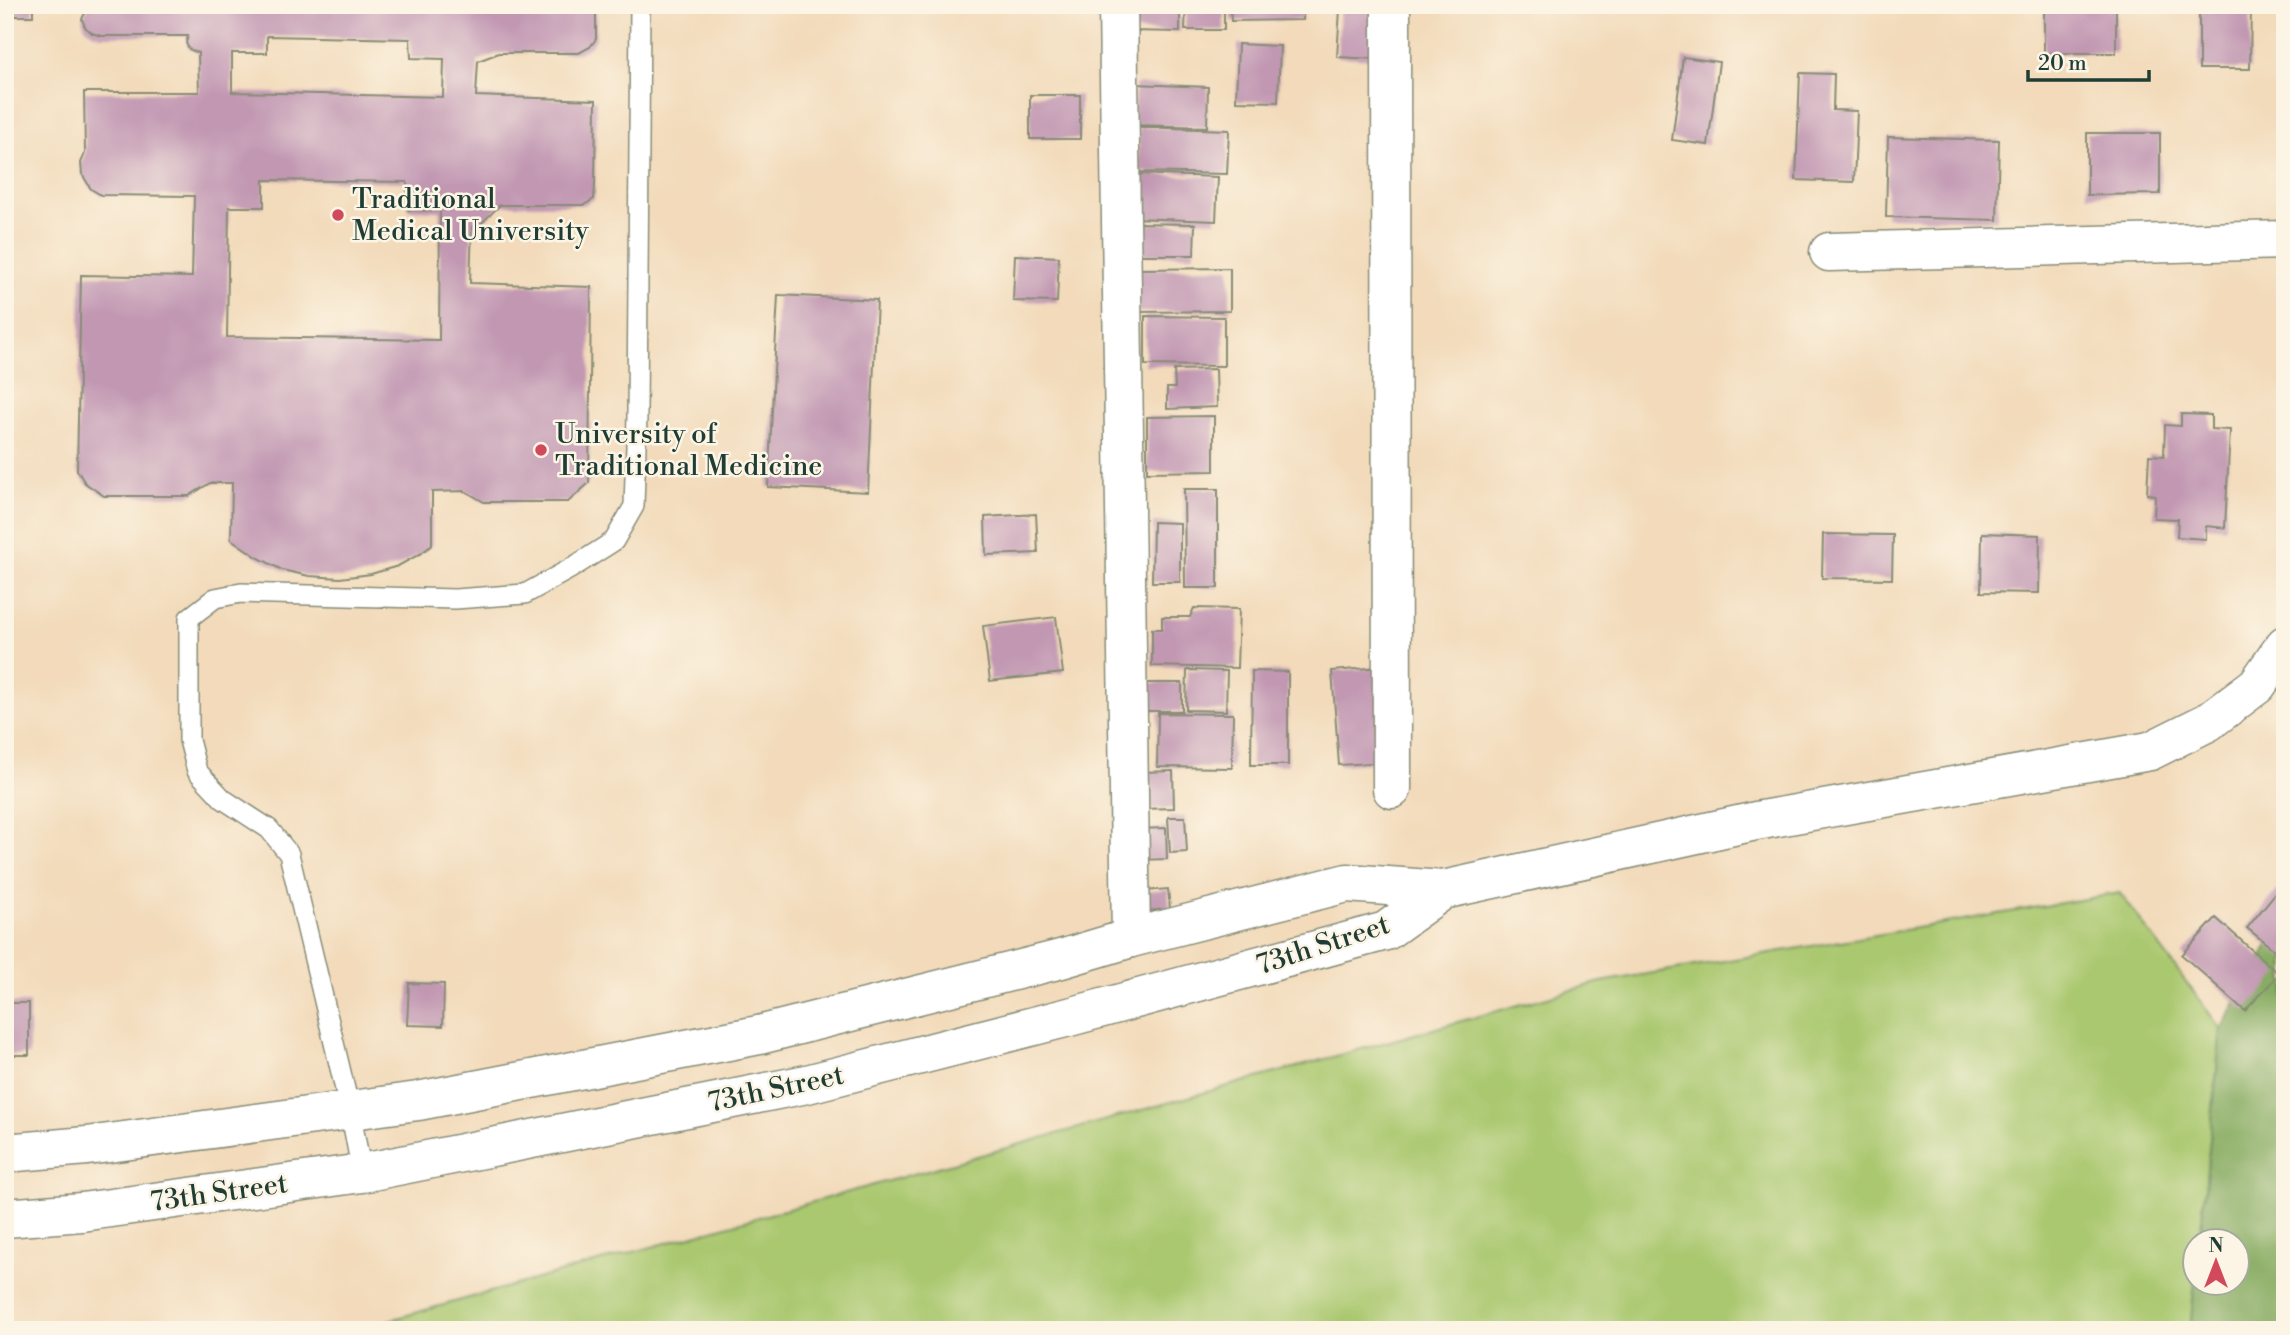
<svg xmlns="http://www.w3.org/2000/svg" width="2290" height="1335" viewBox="0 0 2290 1335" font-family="'Libre Bodoni',serif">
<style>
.green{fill:#aac870;stroke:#648252;stroke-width:2}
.forest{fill:#87ac62;stroke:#53744b;stroke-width:2}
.building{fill:#c197b2;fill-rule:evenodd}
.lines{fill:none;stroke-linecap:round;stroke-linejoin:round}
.lane-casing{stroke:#888c77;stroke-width:22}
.street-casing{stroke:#888c77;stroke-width:41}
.primary-casing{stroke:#888c77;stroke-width:41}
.lane{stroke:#fff;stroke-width:19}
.street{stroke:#fff;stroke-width:38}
.primary{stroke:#fff;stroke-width:38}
.poi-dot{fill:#d1495b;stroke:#fcf5e5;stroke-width:2.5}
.labels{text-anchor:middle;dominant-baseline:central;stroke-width:5;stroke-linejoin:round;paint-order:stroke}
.poi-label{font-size:28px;fill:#1f3d34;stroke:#fcf5e5;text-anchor:start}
.street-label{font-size:28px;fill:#1f3d34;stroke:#fcf5e5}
</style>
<rect width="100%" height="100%" fill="#fcf5e5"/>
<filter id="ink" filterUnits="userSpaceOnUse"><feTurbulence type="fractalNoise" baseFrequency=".0143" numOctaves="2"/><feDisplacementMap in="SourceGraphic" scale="14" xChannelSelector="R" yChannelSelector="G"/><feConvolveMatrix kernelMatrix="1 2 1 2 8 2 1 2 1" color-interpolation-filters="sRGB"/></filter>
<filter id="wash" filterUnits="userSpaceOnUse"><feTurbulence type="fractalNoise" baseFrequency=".00686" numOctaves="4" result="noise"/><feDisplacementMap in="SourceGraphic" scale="28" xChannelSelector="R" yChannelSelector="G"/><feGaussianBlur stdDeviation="1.57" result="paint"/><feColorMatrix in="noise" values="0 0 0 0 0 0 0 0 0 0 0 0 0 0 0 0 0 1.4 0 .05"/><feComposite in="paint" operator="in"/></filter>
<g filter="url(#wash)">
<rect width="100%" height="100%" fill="#f2daba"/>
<path class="green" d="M 2120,893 L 2221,1029 L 2200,1240 L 2196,1240 L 2195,1280 L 2190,1330 L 354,1330 L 1601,982 Z"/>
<path class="forest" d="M 2285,916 L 2285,1330 L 2190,1330 L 2195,1280 L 2196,1282 L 2238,1282 L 2238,1240 L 2200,1240 L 2221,1029 Z"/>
<g id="blocks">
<path class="building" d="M 5,5 L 33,5 L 33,16 L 5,16 Z
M 89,5 L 596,5 L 596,39 L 590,47 L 579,53 L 499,53 L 478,61 L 476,96 L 596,100 L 595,185 L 594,199 L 584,205 L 500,205 L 481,224 L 472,227 L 470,283 L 591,287 L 589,483 L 568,502 L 484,502 L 465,491 L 432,492 L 432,545 L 420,554 L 398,566 L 371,574 L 340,578 L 309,576 L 282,570 L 257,557 L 231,539 L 232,483 L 210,483 L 189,496 L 104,496 L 85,483 L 77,470 L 81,275 L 192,277 L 194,196 L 101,195 L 91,189 L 82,174 L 81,163 L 85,153 L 84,92 L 199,92 L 198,53 L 189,49 L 186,43 L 188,36 L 101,36 L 92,33 L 85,27 L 82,19 ZM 267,36 L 410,39 L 411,58 L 444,59 L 443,97 L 232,92 L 232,53 L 267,53 ZM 264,180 L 407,182 L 408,210 L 440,211 L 439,340 L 227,337 L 229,207 L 264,207 Z
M 1129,5 L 1180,5 L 1180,32 L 1129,31 Z
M 1186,5 L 1224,5 L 1224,30 L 1185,30 Z
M 1230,5 L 1303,5 L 1303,20 L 1231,21 Z
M 2044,5 L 2116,5 L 2116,53 L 2044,53 Z
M 2199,5 L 2251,5 L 2250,69 L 2199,69 Z
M 1340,9 L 1381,11 L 1377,59 L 1337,57 Z
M 1238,44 L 1280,46 L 1278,102 L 1236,101 Z
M 1683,57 L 1719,62 L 1708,145 L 1672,140 Z
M 1800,73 L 1834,74 L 1833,110 L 1857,111 L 1854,182 L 1796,180 Z
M 1135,84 L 1208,87 L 1207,127 L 1133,125 Z
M 1030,95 L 1080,95 L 1080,139 L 1030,139 Z
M 1139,127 L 1229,130 L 1227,174 L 1138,172 Z
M 2087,133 L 2160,133 L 2160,194 L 2087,195 Z
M 1888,137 L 1999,140 L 1997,220 L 1886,217 Z
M 1135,174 L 1218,177 L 1216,221 L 1133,218 Z
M 1134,223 L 1195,224 L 1194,255 L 1134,255 Z
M 1015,255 L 1059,257 L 1057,302 L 1013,301 Z
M 1230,268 L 1230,311 L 1138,312 L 1138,269 Z
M 778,295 L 877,300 L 868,492 L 768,487 Z
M 1145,316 L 1224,317 L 1224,366 L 1145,365 Z
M 1216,369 L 1217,407 L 1167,409 L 1167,388 L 1175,388 L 1174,370 Z
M 2181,414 L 2211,415 L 2211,429 L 2230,430 L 2225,528 L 2206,526 L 2206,539 L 2177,537 L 2178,519 L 2154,518 L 2155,495 L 2147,494 L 2149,455 L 2164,456 L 2165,425 L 2181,426 Z
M 1214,416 L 1214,471 L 1147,472 L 1147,417 Z
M 1184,489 L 1218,489 L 1218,588 L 1185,588 Z
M 1036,514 L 1038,553 L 986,555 L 985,517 Z
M 1153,522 L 1180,523 L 1180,582 L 1152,582 Z
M 1982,533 L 2040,535 L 2039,593 L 1981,592 Z
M 1823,534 L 1893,535 L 1892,579 L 1822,578 Z
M 1194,608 L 1239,609 L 1237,668 L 1152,666 L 1152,629 L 1162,629 L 1162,617 L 1190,617 Z
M 1056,617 L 1063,673 L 990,681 L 983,626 Z
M 1381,667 L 1387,762 L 1339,765 L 1332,671 Z
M 1187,670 L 1227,671 L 1226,711 L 1186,710 Z
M 1252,671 L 1288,672 L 1288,765 L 1251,765 Z
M 1134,683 L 1182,683 L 1182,711 L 1134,711 Z
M 1158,713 L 1233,714 L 1232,768 L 1157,767 Z
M 1173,771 L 1174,808 L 1143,809 L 1142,772 Z
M 1168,817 L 1185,817 L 1187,852 L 1170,853 Z
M 1166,828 L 1167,859 L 1139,860 L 1138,829 Z
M 2285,881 L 2285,956 L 2284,958 L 2247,928 Z
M 1168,889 L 1170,909 L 1147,911 L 1145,891 Z
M 2216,918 L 2279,974 L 2245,1011 L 2182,955 Z
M 409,983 L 444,984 L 443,1026 L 407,1025 Z
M 5,1003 L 29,1003 L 29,1055 L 5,1055 Z"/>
</g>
</g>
<g filter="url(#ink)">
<use href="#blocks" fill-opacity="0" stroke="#888c77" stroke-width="2"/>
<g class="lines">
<g class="lane-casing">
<path id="lane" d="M 362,1173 L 350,1110 L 289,854 L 269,829 L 223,799 L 197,771 L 189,740 L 189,618 L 215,598 L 241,593 L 455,599 L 525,594 L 570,569 L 614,541 L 634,506 L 637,417 L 640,5"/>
</g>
<g class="street-casing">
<path id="street" d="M 1118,5 L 1131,938
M 1391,5 L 1392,789
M 1829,252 L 2285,240"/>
</g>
<g class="primary-casing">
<path id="primary" d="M 5,1153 L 87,1146 L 418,1101 L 759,1035 L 1061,959 L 1131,938 L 1347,883 L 1443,890 L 1756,821 L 2150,751 L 2208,722 L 2257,685 L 2285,645
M 5,1218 L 82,1212 L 362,1173 L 807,1084 L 1073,1016 L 1386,931 L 1443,890"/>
</g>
<use href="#lane" class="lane"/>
<use href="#street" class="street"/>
<use href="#primary" class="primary"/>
</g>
</g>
<g class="poi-dot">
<circle cx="338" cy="215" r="7"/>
<circle cx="541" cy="450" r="7"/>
</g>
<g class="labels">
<g class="poi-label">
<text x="352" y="199">Traditional<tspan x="352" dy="32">Medical University</tspan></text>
<text x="555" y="434">University of<tspan x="555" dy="32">Traditional Medicine</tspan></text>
</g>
<g class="street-label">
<text transform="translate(1323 945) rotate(-18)">73th Street</text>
<text transform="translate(776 1089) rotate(-12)">73th Street</text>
<text transform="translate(219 1193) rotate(-8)">73th Street</text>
</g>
</g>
<rect width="2290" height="1335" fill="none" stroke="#fcf5e5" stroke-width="28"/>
<g transform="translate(2216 1262)"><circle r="33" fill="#fcf5e5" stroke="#a4ab9e" stroke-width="2"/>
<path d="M0-5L12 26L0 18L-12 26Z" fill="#d1495b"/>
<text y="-10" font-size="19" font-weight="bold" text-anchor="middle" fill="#1f3d34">N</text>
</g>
<path d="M2028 70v10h121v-10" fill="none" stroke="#1f3d34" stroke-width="3.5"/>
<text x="2038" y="70" font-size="21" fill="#1f3d34" stroke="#fcf5e5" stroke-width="5" paint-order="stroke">20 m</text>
</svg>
